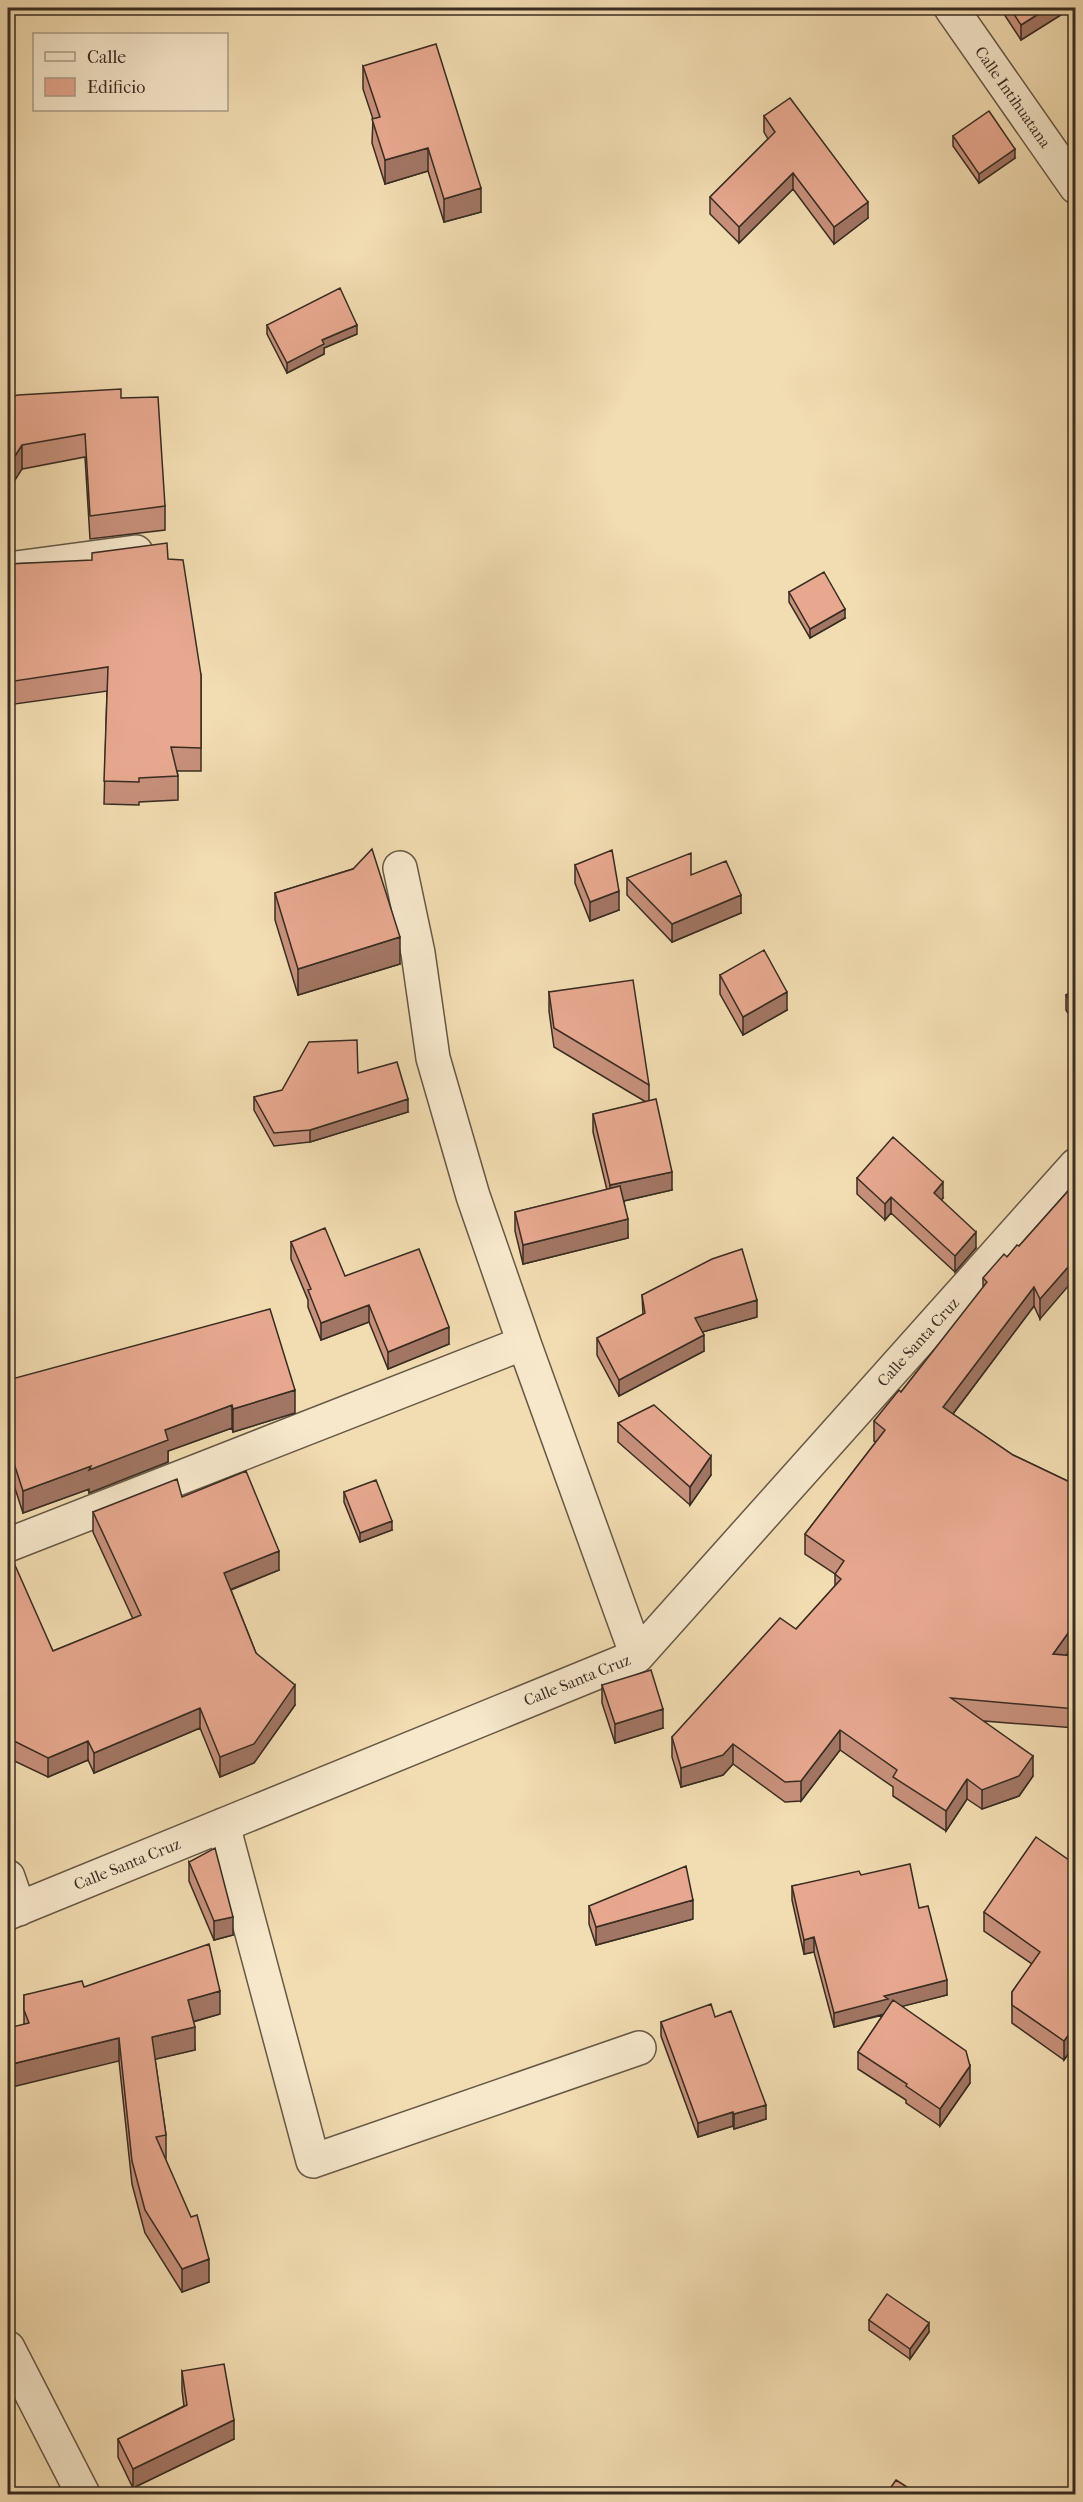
<svg xmlns="http://www.w3.org/2000/svg" width="1083" height="2502" viewBox="0 0 1083 2502" font-family="'IM FELL French Canon',serif">
<style>
.lines{fill:none;stroke-linecap:round;stroke-linejoin:round}
.minor-casing{stroke:#665846;stroke-width:36}
.minor{stroke:#f7e8cc;stroke-width:33}
.wall{fill:#c7907b;stroke:#382c22;stroke-width:1.5}
.shaded-wall{fill:#a27664;stroke:#382c22;stroke-width:1.5}
.building{fill:#e7a88f;stroke:#382c22;stroke-width:1.5}
.labels{text-anchor:middle;dominant-baseline:central;stroke-width:5;stroke-linejoin:round;paint-order:stroke}
.street-label{font-size:16px;fill:#382c22;stroke:#f7e8cc}
</style>
<rect width="100%" height="100%" fill="#f2dcb1"/>
<filter id="stains"><feTurbulence type="fractalNoise" baseFrequency=".00333" numOctaves="4"/><feColorMatrix values="0 0 0 0 .2 0 0 0 0 .09 0 0 0 0 .02 0 0 0 .5 -.17"/></filter>
<radialGradient id="worn" r=".72"><stop offset=".6" stop-color="#630" stop-opacity="0"/><stop offset="1" stop-color="#630" stop-opacity=".3"/></radialGradient>
<g class="lines">
<g class="minor-casing">
<path id="minor" d="M 951,8 L 1076,187
M 8,569 L 136,552
M 400,868 L 418,953 L 433,1058 L 473,1196 L 524,1343
M 8,1545 L 524,1343 L 637,1656
M 223,1825 L 313,2161 L 639,2048
M 8,1877 L 19,1909
M 8,1913 L 637,1656 L 1076,1165
M 8,2348 L 83,2494"/>
</g>
<use href="#minor" class="minor"/>
</g>
<path class="wall" d="M 1000,8 L 1072,8 L 1021,40 Z
M 363,66 L 481,212 L 444,222 L 428,171 L 385,184 L 372,143 L 373,119 L 363,89 Z
M 764,116 L 868,218 L 834,244 L 793,189 L 739,243 L 710,214 L 710,197 L 768,139 L 764,132 Z
M 953,136 L 1015,158 L 979,183 L 953,146 Z
M 267,325 L 357,334 L 324,348 L 324,354 L 287,373 L 267,334 Z
M 8,397 L 121,398 L 165,506 L 165,530 L 90,539 L 85,457 L 22,469 Z
M 168,559 L 201,675 L 201,771 L 177,771 L 178,776 L 178,800 L 139,802 L 139,805 L 104,804 L 107,691 L 8,705 L 8,564 Z
M 789,592 L 845,618 L 810,638 L 789,602 Z
M 8,807 L 13,869 L 13,887 L 8,888 Z
M 575,865 L 619,910 L 590,921 L 575,883 Z
M 353,869 L 400,964 L 298,995 L 275,920 L 275,893 Z
M 691,875 L 741,913 L 672,942 L 627,895 L 627,878 Z
M 720,975 L 787,1010 L 743,1035 L 720,994 Z
M 1076,989 L 1076,1026 L 1066,1010 L 1066,995 Z
M 549,992 L 649,1085 L 649,1101 L 672,1190 L 624,1201 L 628,1238 L 523,1264 L 515,1231 L 515,1212 L 607,1190 L 593,1132 L 593,1114 L 646,1102 L 554,1047 L 549,1011 Z
M 358,1073 L 408,1112 L 310,1142 L 274,1146 L 254,1110 L 254,1097 Z
M 857,1178 L 943,1198 L 941,1200 L 976,1248 L 955,1272 L 891,1213 L 885,1220 L 857,1194 Z
M 1076,1182 L 1040,1319 L 1034,1306 L 953,1414 L 1013,1455 L 1076,1485 L 1076,1642 L 1066,1655 L 1076,1656 L 1076,1728 L 983,1721 L 1033,1776 L 1019,1796 L 982,1809 L 967,1799 L 946,1831 L 893,1796 L 893,1787 L 840,1750 L 801,1801 L 785,1802 L 733,1764 L 723,1775 L 681,1787 L 672,1757 L 672,1737 L 796,1629 L 835,1586 L 835,1574 L 805,1554 L 805,1534 L 876,1442 L 874,1441 L 874,1421 L 901,1392 L 983,1289 L 983,1278 L 1019,1246 Z
M 291,1242 L 345,1276 L 449,1344 L 388,1369 L 369,1322 L 321,1340 L 308,1307 L 308,1300 L 291,1259 Z
M 642,1295 L 757,1317 L 702,1332 L 704,1351 L 619,1396 L 597,1355 L 597,1338 L 643,1315 Z
M 8,1380 L 295,1413 L 233,1432 L 232,1428 L 168,1451 L 168,1462 L 89,1493 L 89,1489 L 23,1513 L 8,1467 Z
M 618,1423 L 711,1475 L 690,1505 L 618,1442 Z
M 344,1492 L 392,1530 L 360,1542 L 344,1502 Z
M 182,1497 L 279,1570 L 231,1590 L 256,1653 L 295,1705 L 254,1763 L 220,1777 L 200,1728 L 94,1773 L 88,1760 L 48,1777 L 8,1758 L 8,1566 L 53,1651 L 133,1619 L 93,1532 L 93,1512 Z
M 602,1685 L 663,1728 L 615,1743 L 602,1703 Z
M 189,1862 L 233,1935 L 214,1940 L 189,1881 Z
M 1076,1865 L 1076,2043 L 1064,2060 L 1012,2023 L 1012,1992 L 1032,1964 L 984,1931 L 984,1912 Z
M 861,1875 L 919,1908 L 947,1995 L 902,2006 L 970,2083 L 940,2126 L 906,2103 L 906,2100 L 858,2069 L 858,2052 L 883,2015 L 834,2027 L 814,1952 L 804,1954 L 792,1900 L 792,1886 Z
M 589,1906 L 693,1919 L 596,1945 L 589,1924 Z
M 84,1987 L 220,2014 L 193,2022 L 195,2050 L 155,2059 L 166,2135 L 166,2158 L 165,2158 L 209,2282 L 182,2292 L 145,2233 L 132,2184 L 119,2061 L 24,2024 L 24,1995 Z
M 715,2017 L 766,2119 L 734,2129 L 733,2126 L 698,2137 L 661,2036 L 661,2022 Z
M 869,2320 L 929,2332 L 910,2359 L 869,2330 Z
M 182,2371 L 234,2439 L 133,2488 L 118,2457 L 118,2439 L 184,2406 L 182,2390 Z"/>
<path class="shaded-wall" d="M 1048,8 L 1072,8 L 1021,40 L 1021,25 Z
M 428,148 L 428,171 L 385,184 L 385,160 Z
M 1015,149 L 1015,158 L 979,183 L 979,174 Z
M 793,173 L 793,189 L 739,243 L 739,227 Z
M 481,188 L 481,212 L 444,222 L 444,199 Z
M 868,202 L 868,218 L 834,244 L 834,227 Z
M 357,325 L 357,334 L 324,348 L 324,354 L 287,373 L 287,363 L 322,340 Z
M 22,445 L 22,469 L 8,491 L 8,467 Z
M 9,526 L 9,550 L 8,550 L 8,527 Z
M 845,609 L 845,618 L 810,638 L 810,629 Z
M 619,891 L 619,910 L 590,921 L 590,902 Z
M 741,895 L 741,913 L 672,942 L 672,924 Z
M 400,937 L 400,964 L 298,995 L 298,969 Z
M 787,992 L 787,1010 L 743,1035 L 743,1017 Z
M 408,1099 L 408,1112 L 310,1142 L 310,1130 Z
M 672,1172 L 672,1190 L 610,1204 L 610,1185 Z
M 943,1182 L 943,1198 L 934,1209 L 934,1193 Z
M 891,1197 L 891,1213 L 885,1220 L 885,1204 Z
M 628,1219 L 628,1238 L 523,1264 L 523,1245 Z
M 976,1232 L 976,1248 L 955,1272 L 955,1256 Z
M 1076,1258 L 1076,1277 L 1040,1319 L 1040,1299 Z
M 1034,1287 L 1034,1306 L 943,1427 L 943,1407 Z
M 757,1300 L 757,1317 L 695,1334 L 695,1318 Z
M 369,1305 L 369,1322 L 321,1340 L 321,1323 Z
M 449,1327 L 449,1344 L 388,1369 L 388,1352 Z
M 704,1335 L 704,1351 L 619,1396 L 619,1380 Z
M 295,1390 L 295,1413 L 233,1432 L 233,1409 Z
M 232,1405 L 232,1428 L 168,1451 L 168,1462 L 89,1493 L 89,1489 L 23,1513 L 23,1491 L 91,1466 L 165,1430 Z
M 711,1456 L 711,1475 L 690,1505 L 690,1487 Z
M 392,1521 L 392,1530 L 360,1542 L 360,1533 Z
M 279,1551 L 279,1570 L 224,1592 L 224,1573 Z
M 1076,1622 L 1076,1642 L 1053,1674 L 1053,1654 Z
M 295,1685 L 295,1705 L 254,1763 L 220,1777 L 220,1757 Z
M 200,1708 L 200,1728 L 94,1773 L 94,1753 Z
M 663,1709 L 663,1728 L 615,1743 L 615,1724 Z
M 840,1730 L 840,1750 L 801,1801 L 801,1781 Z
M 88,1741 L 88,1760 L 48,1777 L 48,1758 Z
M 733,1744 L 733,1764 L 723,1775 L 681,1787 L 681,1768 Z
M 1033,1756 L 1033,1776 L 1019,1796 L 982,1809 L 982,1790 Z
M 967,1779 L 967,1799 L 946,1831 L 946,1811 Z
M 693,1900 L 693,1919 L 596,1945 L 596,1927 Z
M 233,1917 L 233,1935 L 214,1940 L 214,1921 Z
M 814,1937 L 814,1952 L 804,1954 L 804,1940 Z
M 947,1980 L 947,1995 L 888,2010 L 888,2013 L 834,2027 L 834,2013 L 884,1996 Z
M 220,1991 L 220,2014 L 188,2023 L 188,2000 Z
M 1076,2025 L 1076,2043 L 1064,2060 L 1064,2041 Z
M 195,2027 L 195,2050 L 152,2060 L 152,2037 Z
M 119,2038 L 119,2061 L 8,2088 L 8,2065 Z
M 970,2066 L 970,2083 L 940,2126 L 940,2109 Z
M 766,2105 L 766,2119 L 734,2129 L 734,2114 Z
M 733,2112 L 733,2126 L 698,2137 L 698,2123 Z
M 209,2259 L 209,2282 L 182,2292 L 182,2269 Z
M 929,2323 L 929,2332 L 910,2359 L 910,2349 Z
M 234,2420 L 234,2439 L 133,2488 L 133,2469 Z"/>
<path class="building" d="M 1010,8 L 1048,8 L 1021,25 Z
M 436,44 L 481,188 L 444,199 L 428,148 L 385,160 L 372,119 L 380,117 L 363,66 Z
M 790,98 L 868,202 L 834,227 L 793,173 L 739,227 L 710,197 L 775,132 L 764,116 Z
M 989,111 L 1015,149 L 979,174 L 953,136 Z
M 340,288 L 357,325 L 322,340 L 324,344 L 287,363 L 267,325 Z
M 121,389 L 121,398 L 158,397 L 165,506 L 90,516 L 85,434 L 22,445 L 8,467 L 8,397 L 18,395 Z
M 167,543 L 168,559 L 183,560 L 201,675 L 201,748 L 171,747 L 178,776 L 139,778 L 139,782 L 104,781 L 108,667 L 8,682 L 8,564 L 92,560 L 92,553 Z
M 824,572 L 845,609 L 810,629 L 789,592 Z
M 8,807 L 9,807 L 13,869 L 8,869 Z
M 372,849 L 400,937 L 298,969 L 275,893 L 353,869 Z
M 612,850 L 619,891 L 590,902 L 575,865 Z
M 691,853 L 691,875 L 726,861 L 741,895 L 672,924 L 627,878 Z
M 764,950 L 787,992 L 743,1017 L 720,975 Z
M 633,980 L 649,1085 L 554,1028 L 549,992 Z
M 1076,989 L 1076,1011 L 1066,995 Z
M 357,1040 L 358,1073 L 397,1062 L 408,1099 L 310,1130 L 274,1133 L 254,1097 L 282,1090 L 309,1042 Z
M 656,1099 L 672,1172 L 610,1185 L 593,1114 Z
M 893,1137 L 943,1182 L 934,1193 L 976,1232 L 955,1256 L 891,1197 L 885,1204 L 857,1178 Z
M 1076,1182 L 1076,1258 L 1040,1299 L 1034,1287 L 943,1407 L 1013,1455 L 1076,1485 L 1076,1622 L 1053,1654 L 1076,1656 L 1076,1709 L 951,1698 L 1033,1756 L 1019,1776 L 982,1790 L 967,1779 L 946,1811 L 893,1777 L 897,1770 L 840,1730 L 801,1781 L 785,1782 L 733,1744 L 723,1755 L 681,1768 L 672,1737 L 780,1618 L 796,1629 L 841,1579 L 835,1574 L 844,1561 L 805,1534 L 885,1430 L 874,1421 L 899,1390 L 901,1392 L 987,1282 L 983,1278 L 1004,1254 L 1007,1257 L 1017,1245 L 1019,1246 Z
M 620,1186 L 628,1219 L 523,1245 L 515,1212 Z
M 325,1228 L 345,1276 L 419,1249 L 449,1327 L 388,1352 L 369,1305 L 321,1323 L 308,1290 L 311,1289 L 291,1242 Z
M 742,1249 L 757,1300 L 695,1318 L 704,1335 L 619,1380 L 597,1338 L 645,1313 L 642,1295 L 712,1259 Z
M 270,1309 L 295,1390 L 233,1409 L 232,1405 L 165,1430 L 168,1440 L 89,1470 L 91,1466 L 23,1491 L 8,1445 L 8,1380 Z
M 654,1405 L 711,1456 L 690,1487 L 618,1423 Z
M 246,1471 L 279,1551 L 224,1573 L 256,1653 L 295,1685 L 254,1744 L 220,1757 L 200,1708 L 94,1753 L 88,1741 L 48,1758 L 8,1738 L 8,1566 L 14,1563 L 53,1651 L 141,1615 L 93,1512 L 177,1479 L 182,1497 Z
M 376,1480 L 392,1521 L 360,1533 L 344,1492 Z
M 651,1670 L 663,1709 L 615,1724 L 602,1685 Z
M 1036,1837 L 1076,1865 L 1076,2025 L 1064,2041 L 1012,2005 L 1012,1992 L 1040,1952 L 984,1912 Z
M 215,1848 L 233,1917 L 214,1921 L 189,1862 Z
M 910,1864 L 919,1908 L 928,1906 L 947,1980 L 884,1996 L 888,1999 L 834,2013 L 814,1937 L 804,1940 L 792,1886 L 859,1871 L 861,1875 Z
M 686,1866 L 693,1900 L 596,1927 L 589,1906 Z
M 209,1944 L 220,1991 L 188,2000 L 195,2027 L 152,2037 L 166,2135 L 156,2137 L 191,2217 L 197,2215 L 209,2259 L 182,2269 L 145,2210 L 132,2161 L 119,2038 L 8,2065 L 8,2028 L 29,2023 L 24,2010 L 24,1995 L 82,1981 L 84,1987 Z
M 893,2000 L 966,2051 L 970,2066 L 940,2109 L 906,2086 L 907,2084 L 858,2052 Z
M 711,2004 L 715,2017 L 731,2011 L 766,2105 L 734,2114 L 733,2112 L 698,2123 L 661,2022 Z
M 887,2294 L 929,2323 L 910,2349 L 869,2320 Z
M 224,2364 L 234,2420 L 133,2469 L 118,2439 L 187,2405 L 182,2371 Z
M 896,2480 L 918,2494 L 886,2494 Z
M 871,2489 L 879,2494 L 867,2494 Z"/>
<g class="labels">
<g class="street-label">
<text transform="translate(1013 97) rotate(55)">Calle Intihuatana</text>
<text transform="translate(918 1342) rotate(-48)">Calle Santa Cruz</text>
<text transform="translate(577 1680) rotate(-22)">Calle Santa Cruz</text>
<text transform="translate(127 1864) rotate(-22)">Calle Santa Cruz</text>
</g>
</g>
<rect width="1083" height="2502" fill="none" stroke="#f2dcb1" stroke-width="30"/>
<rect x="9" y="9" width="1065" height="2484" fill="none" stroke="#382c22" stroke-width="3"/>
<rect x="15" y="15" width="1053" height="2472" fill="none" stroke="#382c22" stroke-width="1.5"/>
<rect x="33" y="33" width="195" height="78" fill="#f7e8cc" stroke="#ab9d88" stroke-width="1.5"/>
<rect x="45" y="52" width="30" height="9" fill="#f7e8cc" stroke="#ab9d88" stroke-width="1.5"/>
<text x="87" y="63" font-size="18" fill="#382c22">Calle</text>
<rect x="45" y="78" width="30" height="18" fill="#e7a88f" stroke="#ab9d88" stroke-width="1.5"/>
<text x="87" y="93" font-size="18" fill="#382c22">Edificio</text>
<rect width="100%" height="100%" filter="url(#stains)"/>
<rect width="100%" height="100%" fill="url(#worn)"/>
</svg>
